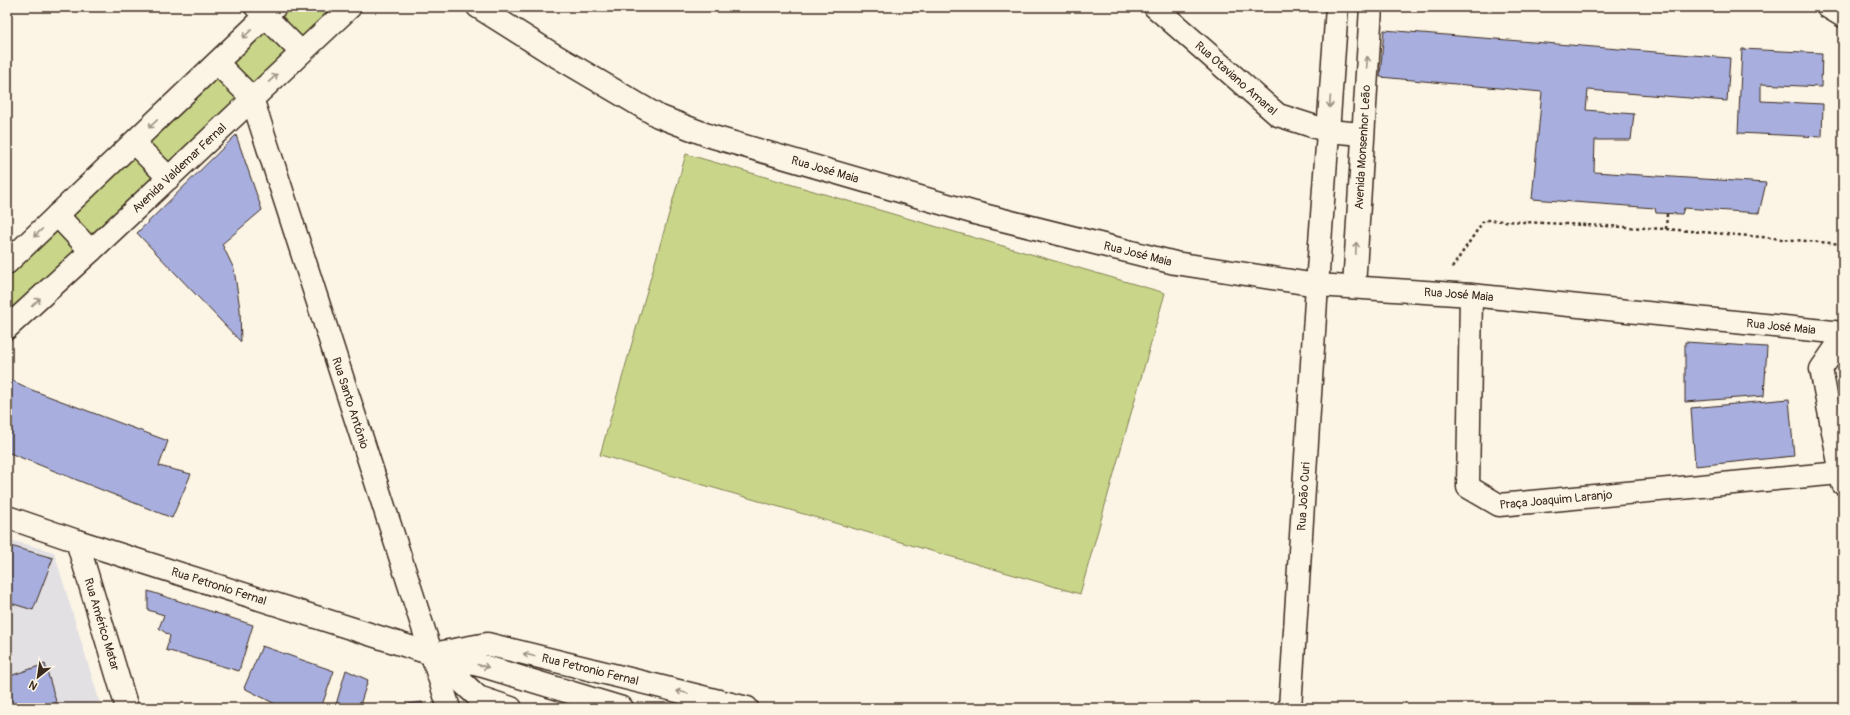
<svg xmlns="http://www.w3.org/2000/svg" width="1850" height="715" viewBox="0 0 1850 715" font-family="Pangolin,sans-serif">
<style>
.built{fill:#e3e0e3}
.green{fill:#c9d689;stroke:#828054}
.building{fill:#a8afdf;stroke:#3b2a1e}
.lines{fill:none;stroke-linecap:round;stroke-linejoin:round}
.minor-casing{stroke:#3b2a1e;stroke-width:25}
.path{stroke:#3b2a1e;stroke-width:2.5;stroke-dasharray:3 3;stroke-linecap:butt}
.minor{stroke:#fcf5e5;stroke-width:22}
.oneway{stroke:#9c9082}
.labels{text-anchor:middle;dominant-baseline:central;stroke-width:3.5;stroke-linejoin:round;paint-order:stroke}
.street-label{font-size:12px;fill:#3b2a1e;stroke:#fcf5e5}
</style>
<rect width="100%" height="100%" fill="#fcf5e5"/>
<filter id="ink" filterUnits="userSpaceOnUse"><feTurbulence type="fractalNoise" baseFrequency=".025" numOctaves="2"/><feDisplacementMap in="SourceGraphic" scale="8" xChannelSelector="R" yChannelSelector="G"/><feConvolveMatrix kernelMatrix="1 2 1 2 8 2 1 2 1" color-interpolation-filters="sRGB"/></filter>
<g filter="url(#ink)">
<path class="built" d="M 7,539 L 54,552 L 100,703 L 58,708 L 7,708 Z"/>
<path class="green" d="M 275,7 L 349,7 L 301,52 Z
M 265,18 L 300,53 L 252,97 L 218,63 Z
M 217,63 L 250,99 L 169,177 L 136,143 Z
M 134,144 L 168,178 L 91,250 L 58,216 Z
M 686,154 L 1165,293 L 1080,594 L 600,455 Z
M 57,217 L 91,251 L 7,315 L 7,263 Z"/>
<path class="building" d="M 1384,30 L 1730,58 L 1727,101 L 1588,90 L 1586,110 L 1634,114 L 1631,140 L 1595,140 L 1594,172 L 1766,183 L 1759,213 L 1684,208 L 1682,214 L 1656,213 L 1655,208 L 1532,199 L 1542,92 L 1380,77 Z
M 1742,49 L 1822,53 L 1821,87 L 1761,84 L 1761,101 L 1823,104 L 1822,137 L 1738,133 Z
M 236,135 L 262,210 L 222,244 L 234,269 L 240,309 L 241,342 L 137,233 Z
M 1685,342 L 1767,347 L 1764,396 L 1685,402 Z
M 7,378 L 32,390 L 168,441 L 159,466 L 191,474 L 172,518 L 7,452 Z
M 1789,399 L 1794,456 L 1695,466 L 1691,408 Z
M 7,545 L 53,558 L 33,610 L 7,602 Z
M 148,591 L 253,625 L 239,671 L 166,650 L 170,636 L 159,628 L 164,615 L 148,610 Z
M 262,646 L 334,671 L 321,708 L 283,708 L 244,688 Z
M 45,664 L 58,708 L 7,708 L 7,677 Z
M 346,670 L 368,680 L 359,708 L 335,708 Z
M 422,702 L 424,708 L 381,708 Z"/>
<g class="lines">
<g class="minor-casing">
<g id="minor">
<path d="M 256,7 L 301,52"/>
<path id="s1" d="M 478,7 L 551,53 L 658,116 L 710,136 L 975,213 L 1175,263 L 1317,285 L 1471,295 L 1843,333"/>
<path id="s2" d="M 1155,7 L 1278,115 L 1328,131 L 1362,134"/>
<path d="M 1828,7 L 1843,16"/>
<path id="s3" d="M 217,63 L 252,98 L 449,708"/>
<path d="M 134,143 L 169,178"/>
<path d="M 57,215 L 91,251"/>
<path d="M 7,263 L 275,7"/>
<path id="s4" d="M 1354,287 L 1371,7"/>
<path id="s5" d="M 1471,295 L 1468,487 L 1499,505 L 1840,473"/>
<path id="s6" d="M 7,328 L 91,251 L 350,7"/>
<path d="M 1843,337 L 1821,369 L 1843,484"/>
<path id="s7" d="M 7,517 L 77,541 L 432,654 L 483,666 L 622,708"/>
<path id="s8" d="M 77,541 L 127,708"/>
<path id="s9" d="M 443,652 L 487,644 L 747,708"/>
<path d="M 433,655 L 478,697 L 511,708"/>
<path id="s10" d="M 1290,708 L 1317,285 L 1337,7"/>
</g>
</g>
<path class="path" d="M 1666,229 L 1667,214
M 1452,268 L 1484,220 L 1666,229 L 1843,244"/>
<use href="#minor" class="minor"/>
</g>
<defs><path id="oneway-shaft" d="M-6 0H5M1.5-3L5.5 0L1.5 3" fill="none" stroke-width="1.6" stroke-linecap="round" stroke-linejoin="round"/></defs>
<g class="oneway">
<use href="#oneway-shaft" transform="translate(247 34) rotate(136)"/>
<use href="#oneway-shaft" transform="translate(1367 62) rotate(-86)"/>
<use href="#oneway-shaft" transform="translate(273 78) rotate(-43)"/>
<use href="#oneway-shaft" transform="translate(1330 102) rotate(94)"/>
<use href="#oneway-shaft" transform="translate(153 124) rotate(136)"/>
<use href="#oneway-shaft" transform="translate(38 233) rotate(137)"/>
<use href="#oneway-shaft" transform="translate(1356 248) rotate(-87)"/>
<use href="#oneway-shaft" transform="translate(36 302) rotate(-43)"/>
<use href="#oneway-shaft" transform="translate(529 655) rotate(-166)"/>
<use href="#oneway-shaft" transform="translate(483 666) rotate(15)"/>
<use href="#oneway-shaft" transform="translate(682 692) rotate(-166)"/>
</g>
</g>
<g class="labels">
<g class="street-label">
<text stroke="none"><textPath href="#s2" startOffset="108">Rua Otaviano Amaral</textPath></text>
<text stroke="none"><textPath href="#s4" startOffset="140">Avenida Monsenhor Leão</textPath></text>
<text stroke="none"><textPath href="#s6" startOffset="235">Avenida Valdemar Fernal</textPath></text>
<text stroke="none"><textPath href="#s1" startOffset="386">Rua José Maia</textPath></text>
<text stroke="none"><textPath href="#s1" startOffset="710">Rua José Maia</textPath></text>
<text stroke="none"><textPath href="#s1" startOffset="1034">Rua José Maia</textPath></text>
<text stroke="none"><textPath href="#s1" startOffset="1358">Rua José Maia</textPath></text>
<text stroke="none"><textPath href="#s3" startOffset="370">Rua Santo Antônio</textPath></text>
<text stroke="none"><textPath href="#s10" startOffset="212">Rua João Curi</textPath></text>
<text stroke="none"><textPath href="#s5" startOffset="285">Praça Joaquim Laranjo</textPath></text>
<text stroke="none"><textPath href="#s7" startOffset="223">Rua Petronio Fernal</textPath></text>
<text stroke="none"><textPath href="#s8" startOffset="87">Rua Américo Matar</textPath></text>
<text stroke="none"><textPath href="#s9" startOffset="151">Rua Petronio Fernal</textPath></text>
</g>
</g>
<rect width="1850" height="715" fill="none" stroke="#fcf5e5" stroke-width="24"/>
<rect x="12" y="12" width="1826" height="691" fill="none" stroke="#3b2a1e" stroke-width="1.5" filter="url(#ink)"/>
<g transform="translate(38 677) rotate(210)" stroke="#fcf5e5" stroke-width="3" paint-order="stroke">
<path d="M0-3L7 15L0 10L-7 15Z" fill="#3b2a1e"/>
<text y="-6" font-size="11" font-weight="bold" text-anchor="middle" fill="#3b2a1e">N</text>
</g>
</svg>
